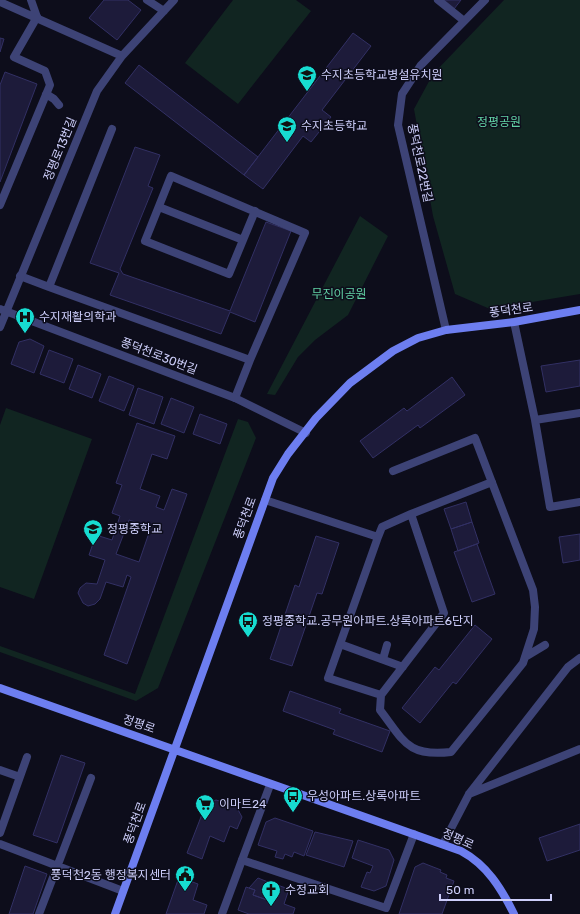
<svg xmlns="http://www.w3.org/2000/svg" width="580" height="914" viewBox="0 0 580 914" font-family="Rubik,'Noto Sans KR',sans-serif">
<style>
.green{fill:#112521}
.building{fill:#1d1b3a;stroke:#323064;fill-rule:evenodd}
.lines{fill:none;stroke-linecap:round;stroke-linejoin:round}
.lane{stroke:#3d4376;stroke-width:8}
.street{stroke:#3d4376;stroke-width:8}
.secondary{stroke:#6d7ef0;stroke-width:8}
.labels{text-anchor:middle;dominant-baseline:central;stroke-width:3;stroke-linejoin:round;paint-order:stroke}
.poi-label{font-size:12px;fill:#cdcefa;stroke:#0d0d1b;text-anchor:start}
.park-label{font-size:12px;fill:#61d1a4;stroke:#0d0d1b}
.street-label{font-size:12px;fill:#cdcefa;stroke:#0d0d1b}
</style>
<rect width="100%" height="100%" fill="#0d0d1b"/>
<path class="green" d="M 233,0 L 296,0 L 311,11 L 238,104 L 185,63 Z
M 504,0 L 580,0 L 580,294 L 490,309 L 455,294 L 433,216 L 414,109 L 433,74 Z
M 360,216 L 388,236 L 348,315 L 315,340 L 298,357 L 275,395 L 267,394 Z
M 6,408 L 92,439 L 34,599 L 0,587 L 0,425 Z
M 238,419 L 248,422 L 256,438 L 158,688 L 136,701 L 0,652 L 0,646 L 135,694 Z"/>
<path class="building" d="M 104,0 L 128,0 L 141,10 L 117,40 L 89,18 Z
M 443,0 L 461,0 L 454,9 Z
M 353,33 L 371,46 L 322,110 L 331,117 L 311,142 L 303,136 L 263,189 L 244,175 Z
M 0,38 L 4,39 L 0,52 Z
M 139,65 L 258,157 L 244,175 L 125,83 Z
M 5,72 L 37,84 L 0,182 L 0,85 Z
M 135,147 L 160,155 L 148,186 L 153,188 L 120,269 L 123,274 L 230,311 L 266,222 L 291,231 L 255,322 L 230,312 L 221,334 L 110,295 L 119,273 L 90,263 Z
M 30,339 L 44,346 L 34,373 L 11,364 L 19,342 Z
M 49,350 L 73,359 L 64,383 L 40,374 Z
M 580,360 L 580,386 L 546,392 L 541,366 Z
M 78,365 L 101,374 L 92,398 L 69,389 Z
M 109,376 L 134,386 L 124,411 L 99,401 Z
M 452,377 L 465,395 L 420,428 L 418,425 L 373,458 L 360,441 L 404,408 L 407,411 Z
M 138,388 L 163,397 L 154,424 L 129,415 Z
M 171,398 L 194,407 L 184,433 L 161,424 Z
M 200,414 L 227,424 L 220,444 L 193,434 Z
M 137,423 L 175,436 L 167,459 L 152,454 L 140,489 L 160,496 L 156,507 L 164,510 L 172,489 L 187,494 L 127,664 L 104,655 L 131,577 L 127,575 L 123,587 L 106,582 L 100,599 L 95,604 L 88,606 L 83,603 L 78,593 L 80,588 L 86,583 L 97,584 L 105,560 L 89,555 L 96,535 L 112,540 L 120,516 L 112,513 L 122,485 L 116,483 ZM 129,520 L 151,527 L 139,562 L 116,554 Z
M 466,502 L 472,522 L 451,529 L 444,509 Z
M 472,522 L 479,543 L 458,551 L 451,529 Z
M 580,534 L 580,560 L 563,563 L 559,537 Z
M 316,536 L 339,543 L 322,594 L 317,593 L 292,666 L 270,659 L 295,585 L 299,587 Z
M 477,544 L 495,594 L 472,602 L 454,552 Z
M 475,625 L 492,639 L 456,684 L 453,682 L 420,723 L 402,708 L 435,667 L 439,670 Z
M 290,691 L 341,709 L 339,713 L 390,731 L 382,752 L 333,734 L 335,730 L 283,711 Z
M 61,755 L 85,763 L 57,843 L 33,835 Z
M 216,800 L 236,806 L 242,817 L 237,829 L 230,826 L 224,842 L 210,836 L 202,859 L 187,853 L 206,804 Z
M 275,818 L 313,831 L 304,856 L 294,852 L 292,857 L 285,854 L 283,859 L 275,857 L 277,851 L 258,845 L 266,822 Z
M 580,824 L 580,850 L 547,861 L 539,838 Z
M 315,832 L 353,841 L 344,867 L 306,855 Z
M 358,840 L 389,850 L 394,860 L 386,886 L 374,891 L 361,887 L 367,872 L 370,873 L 373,866 L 352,858 Z
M 423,863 L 441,870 L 440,872 L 447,875 L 446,878 L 454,881 L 442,914 L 399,914 L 415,867 Z
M 25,866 L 47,874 L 33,914 L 9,914 Z
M 179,877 L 198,884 L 193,900 L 207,905 L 204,914 L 166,914 Z
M 258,878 L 268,882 L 265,891 L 273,893 L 270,901 L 253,895 L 255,890 L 249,888 Z
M 268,882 L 289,889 L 284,904 L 295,908 L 293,914 L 249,914 L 238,910 L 246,887 L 255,890 L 253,895 L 270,901 L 273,893 L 265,891 Z"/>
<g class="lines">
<path class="lane" d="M 46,94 L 54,99 L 59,105
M 0,205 L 50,85 L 45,71 L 14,57 L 37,17
M 159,207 L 243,240
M 20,276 L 49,287 L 112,129
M 49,287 L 250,360 L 305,233 L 171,176 L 145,241 L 229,274 L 255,211
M 514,322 L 535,420 L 550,507 L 580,502
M 235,398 L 250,360
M 535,420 L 580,413
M 265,500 L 378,537 L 382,527 L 411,514 L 444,613 L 381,695 L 328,678 L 378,537
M 411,514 L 492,482
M 340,644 L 403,667
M 525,657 L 545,645
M 383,659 L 387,645
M 381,695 L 380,710 C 404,741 407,757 451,752 L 523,663 L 534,629 L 535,607 L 533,590 L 475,438 L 393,471
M 0,770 L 20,777
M 469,794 L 580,749
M 0,833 L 27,757
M 0,844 L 123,891
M 443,844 L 469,794 L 568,667 L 580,658
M 39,914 L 91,778
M 222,914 L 242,860"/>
<path class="street" d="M 31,0 L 37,17
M 147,0 L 164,11
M 438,0 L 463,20
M 0,2 L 122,56
M 0,309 L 235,398 L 306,433
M 0,327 L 97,91 L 122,56 L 174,0
M 446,330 L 398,125 L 402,94 L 421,65 L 485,0
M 270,785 L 242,860 L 386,908 L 414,834"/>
<path class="secondary" d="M 0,688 L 461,851 C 487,865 501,888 514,914
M 115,914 L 273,478 L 288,454 L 316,418 L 350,383 L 393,351 L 418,338 L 446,330 L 514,322 L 580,310"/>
</g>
<defs>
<g id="school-pin" transform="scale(1)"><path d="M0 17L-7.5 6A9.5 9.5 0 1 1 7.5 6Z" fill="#17dcd1" stroke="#0d0d1b"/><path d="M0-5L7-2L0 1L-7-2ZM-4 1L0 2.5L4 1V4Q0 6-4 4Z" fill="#111"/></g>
<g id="hospital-pin" transform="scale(1)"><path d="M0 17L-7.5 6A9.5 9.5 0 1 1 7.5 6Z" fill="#17dcd1" stroke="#0d0d1b"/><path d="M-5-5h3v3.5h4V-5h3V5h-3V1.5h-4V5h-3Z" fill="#111"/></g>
<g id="bus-pin" transform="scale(1)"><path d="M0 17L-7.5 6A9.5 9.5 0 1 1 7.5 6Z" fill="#17dcd1" stroke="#0d0d1b"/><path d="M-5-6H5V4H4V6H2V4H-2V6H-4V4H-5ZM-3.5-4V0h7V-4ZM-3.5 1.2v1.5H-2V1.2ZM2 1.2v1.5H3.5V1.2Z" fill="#111"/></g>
<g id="supermarket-pin" transform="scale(1)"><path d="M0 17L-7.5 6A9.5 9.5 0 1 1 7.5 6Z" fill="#17dcd1" stroke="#0d0d1b"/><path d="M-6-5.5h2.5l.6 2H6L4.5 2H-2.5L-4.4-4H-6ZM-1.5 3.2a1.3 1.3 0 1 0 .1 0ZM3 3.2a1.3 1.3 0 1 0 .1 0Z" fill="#111"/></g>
<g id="civic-pin" transform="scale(1)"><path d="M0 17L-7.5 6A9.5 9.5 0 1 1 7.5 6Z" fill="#17dcd1" stroke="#0d0d1b"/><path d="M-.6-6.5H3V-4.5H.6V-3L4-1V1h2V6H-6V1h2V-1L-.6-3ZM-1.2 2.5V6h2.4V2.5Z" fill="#111"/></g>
<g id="church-pin" transform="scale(1)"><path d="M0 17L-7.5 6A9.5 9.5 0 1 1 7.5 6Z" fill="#17dcd1" stroke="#0d0d1b"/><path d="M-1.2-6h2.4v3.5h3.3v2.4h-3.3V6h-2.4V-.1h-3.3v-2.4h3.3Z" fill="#111"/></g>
</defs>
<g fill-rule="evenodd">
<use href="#school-pin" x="307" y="75"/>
<use href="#school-pin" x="287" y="126"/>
<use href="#hospital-pin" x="25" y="317"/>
<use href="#school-pin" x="93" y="529"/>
<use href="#bus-pin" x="248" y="621"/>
<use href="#bus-pin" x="293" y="796"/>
<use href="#supermarket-pin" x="205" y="804"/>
<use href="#civic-pin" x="185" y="875"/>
<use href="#church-pin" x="271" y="890"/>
</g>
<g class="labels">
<g class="poi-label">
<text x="321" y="75">수지초등학교병설유치원</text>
<text x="301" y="126">수지초등학교</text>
<text x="39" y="317">수지재활의학과</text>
<text x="107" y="529">정평중학교</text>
<text x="262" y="621">정평중학교.공무원아파트.상록아파트6단지</text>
<text x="307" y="796">우성아파트.상록아파트</text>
<text x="219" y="804">이마트24</text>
<text x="171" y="875" text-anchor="end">풍덕천2동 행정복지센터</text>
<text x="285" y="890">수정교회</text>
</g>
<g class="park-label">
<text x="499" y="122">정평공원</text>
<text x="339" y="294">무진이공원</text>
</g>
<g class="street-label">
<text transform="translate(60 149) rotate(-68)">정평로13번길</text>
<text transform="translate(420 163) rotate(78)">풍덕천로22번길</text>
<text transform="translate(511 310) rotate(-8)">풍덕천로</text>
<text transform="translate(159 356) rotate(21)">풍덕천로30번길</text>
<text transform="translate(245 518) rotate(-70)">풍덕천로</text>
<text transform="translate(139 724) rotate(19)">정평로</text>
<text transform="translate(135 823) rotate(-70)">풍덕천로</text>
<text transform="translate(458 839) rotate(24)">정평로</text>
</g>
</g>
<path d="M440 894v6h111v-6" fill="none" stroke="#cdcefa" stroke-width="2"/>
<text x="446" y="894" font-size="12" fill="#cdcefa" stroke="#0d0d1b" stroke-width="3" paint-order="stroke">50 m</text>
</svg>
